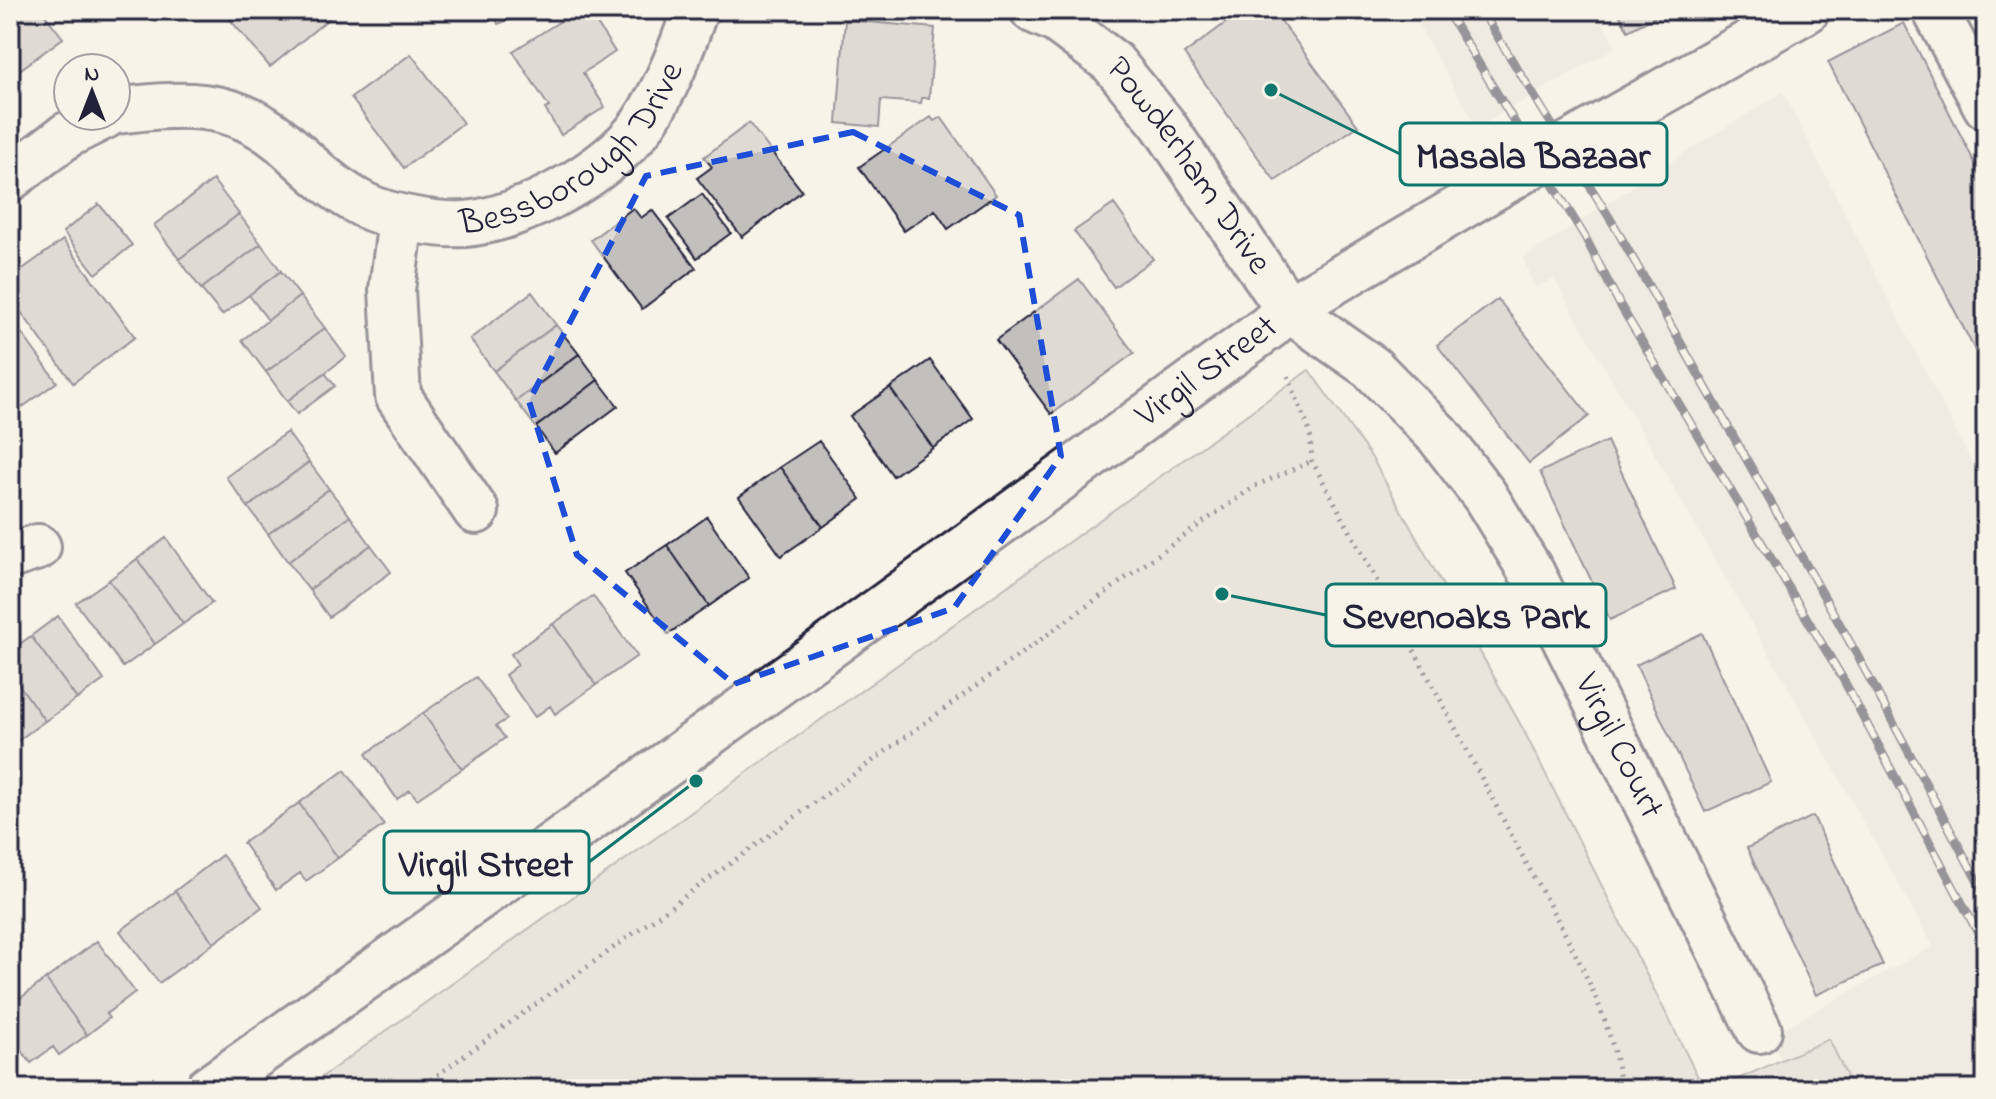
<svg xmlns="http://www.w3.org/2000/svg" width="1996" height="1099" viewBox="0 0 1996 1099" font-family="'Indie Flower',sans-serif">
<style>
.built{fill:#e7e3db}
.green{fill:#d8d5cf;stroke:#7d7c85;stroke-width:2}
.building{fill:#c2bfbd;stroke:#22223b;stroke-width:2}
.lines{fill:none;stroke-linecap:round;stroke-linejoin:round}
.minor-casing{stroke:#22223b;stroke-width:50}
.path{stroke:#22223b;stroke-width:5;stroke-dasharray:2 6;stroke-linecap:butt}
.minor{stroke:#f7f3e8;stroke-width:44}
.rail-casing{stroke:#22223b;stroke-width:9}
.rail{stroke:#f7f3e8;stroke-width:6;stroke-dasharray:18;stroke-linecap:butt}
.marked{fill:none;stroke:#1d4ed8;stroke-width:6;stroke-dasharray:16 10;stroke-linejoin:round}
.labels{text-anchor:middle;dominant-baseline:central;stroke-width:7;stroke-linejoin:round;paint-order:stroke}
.street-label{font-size:36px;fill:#22223b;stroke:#f7f3e8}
.leader{fill:none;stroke:#0f766e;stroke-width:3}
.callout-dot{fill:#0f766e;stroke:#f7f3e8;stroke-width:3}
.callout{fill:#f7f3e8;stroke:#0f766e;stroke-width:3}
.callout-label{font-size:38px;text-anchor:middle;font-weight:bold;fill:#22223b}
</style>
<rect width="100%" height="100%" fill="#f7f3e8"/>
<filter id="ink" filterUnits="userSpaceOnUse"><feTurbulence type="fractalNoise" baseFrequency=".0125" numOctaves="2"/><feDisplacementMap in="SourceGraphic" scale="16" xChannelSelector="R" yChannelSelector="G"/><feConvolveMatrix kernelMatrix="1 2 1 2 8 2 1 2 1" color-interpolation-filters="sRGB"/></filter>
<g filter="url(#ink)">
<path class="built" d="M 1410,10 L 1596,10 L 1616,47 L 1477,128 Z
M 1783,92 L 1986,490 L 1986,1089 L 1853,1089 L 1829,1039 L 1782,1061 L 1769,1036 L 1933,946 L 1785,682 L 1554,279 L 1534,288 L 1523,258 L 1689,150 Z"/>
<path class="green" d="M 1309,370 L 1372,458 L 1523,729 L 1704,1089 L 305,1089 Z
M 1829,1039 L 1853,1089 L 1715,1089 Z"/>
<path class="building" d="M 10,10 L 41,10 L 63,38 L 10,77 Z
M 222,10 L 337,10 L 338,11 L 270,67 Z
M 493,10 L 536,10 L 498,24 Z
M 578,10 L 588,10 L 615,52 L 583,73 L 605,107 L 561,135 L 545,109 L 549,107 L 513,51 Z
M 1243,10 L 1273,10 L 1358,126 L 1275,181 L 1184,54 Z
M 1617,10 L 1668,10 L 1628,31 Z
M 845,20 L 935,28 L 929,98 L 922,98 L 921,103 L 881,100 L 879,127 L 837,123 Z
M 1904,23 L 1986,185 L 1986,372 L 1828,62 Z
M 411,54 L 463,123 L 404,168 L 351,98 Z
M 931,117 L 934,121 L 941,117 L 996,195 L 948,229 L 935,210 L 904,231 L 859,167 Z
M 749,123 L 802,191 L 742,237 L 697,178 L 712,167 L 704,157 Z
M 213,180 L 239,214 L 179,259 L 154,225 Z
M 702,194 L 731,233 L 697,258 L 668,219 Z
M 99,204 L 132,245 L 96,274 L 63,232 Z
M 1114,204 L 1153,259 L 1114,287 L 1074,231 Z
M 633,208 L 641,218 L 652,210 L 696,268 L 642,309 L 591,240 Z
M 239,214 L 261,244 L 201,289 L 179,259 Z
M 63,240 L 135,337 L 73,383 L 10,297 L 10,278 Z
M 261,244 L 281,271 L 222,315 L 201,289 Z
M 281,271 L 300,296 L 268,320 L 249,295 Z
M 1079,279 L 1134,353 L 1051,414 L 996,340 Z
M 532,292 L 556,325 L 494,371 L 470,339 Z
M 300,296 L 325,328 L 266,372 L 242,340 Z
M 1498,299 L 1589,416 L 1529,463 L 1437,345 Z
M 10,317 L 57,382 L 10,416 Z
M 556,325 L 579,354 L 516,401 L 494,371 Z
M 325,328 L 346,357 L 287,401 L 266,372 Z
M 579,354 L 598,380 L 536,427 L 516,401 Z
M 930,360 L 973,419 L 933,448 L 890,388 Z
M 325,373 L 335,386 L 297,414 L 287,401 Z
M 598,380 L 618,406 L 555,453 L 536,427 Z
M 890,388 L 933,448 L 893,476 L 850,416 Z
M 287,432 L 309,462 L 248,507 L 226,477 Z
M 819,441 L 861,499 L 823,527 L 780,467 Z
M 1607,441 L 1676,589 L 1610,620 L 1540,472 Z
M 309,462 L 329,489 L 268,534 L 248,507 Z
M 780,467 L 823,527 L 781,556 L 739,497 Z
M 329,489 L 350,516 L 288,562 L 268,534 Z
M 350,516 L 371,545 L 309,590 L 288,562 Z
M 707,517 L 749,578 L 709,606 L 667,545 Z
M 166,538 L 212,603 L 183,624 L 137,559 Z
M 371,545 L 391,572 L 329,617 L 309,590 Z
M 667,545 L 709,606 L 668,634 L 625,573 Z
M 137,559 L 183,624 L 155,644 L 109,580 Z
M 109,580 L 155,644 L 123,667 L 76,603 Z
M 593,596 L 637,656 L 596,685 L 553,624 Z
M 58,616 L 104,680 L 77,699 L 31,636 Z
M 553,624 L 596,685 L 555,714 L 550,706 L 535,717 L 505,675 L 518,665 L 511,654 Z
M 1702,633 L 1771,782 L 1705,812 L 1636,665 Z
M 31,636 L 77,699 L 45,721 L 10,672 L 10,651 Z
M 10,672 L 45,721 L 13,744 L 10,740 Z
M 476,677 L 507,719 L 496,726 L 505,738 L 462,769 L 423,713 Z
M 423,713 L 462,769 L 417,799 L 410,790 L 397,799 L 366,754 Z
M 345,770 L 384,825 L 338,858 L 299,803 Z
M 299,803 L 338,858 L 306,881 L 300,873 L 276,890 L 243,843 Z
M 1813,816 L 1883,965 L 1816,995 L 1747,848 Z
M 222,855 L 262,907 L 214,943 L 175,891 Z
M 175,891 L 214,943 L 159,983 L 120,931 Z
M 97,941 L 135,992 L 106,1014 L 109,1018 L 87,1035 L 46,979 Z
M 46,979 L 87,1035 L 59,1055 L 53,1047 L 31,1063 L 10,1035 L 10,1006 Z"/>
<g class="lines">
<g class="minor-casing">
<g id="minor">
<path id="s1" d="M 1033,10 L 1056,20 L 1112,62 L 1162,123 L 1288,309 L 1371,367 L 1439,436 L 1485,496 L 1532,573 L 1759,1030"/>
<path d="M 1935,10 L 1986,106"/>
<path id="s2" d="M 116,111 C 179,103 231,98 283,142 C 309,165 332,189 364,205 C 388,217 438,226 465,224 C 521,220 610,171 642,125 C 666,90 681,51 695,10"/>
<path d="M 10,178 L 67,135 L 105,116"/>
<path d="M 401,218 L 392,290 L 398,396 L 476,511"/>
<path d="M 10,556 L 38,547"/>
<path id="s3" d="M 208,1089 L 670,762 L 1269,327 L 1288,309 L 1546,157 L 1807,10"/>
</g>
</g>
<path class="path" d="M 1288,376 L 1310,432 L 1312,461 C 1382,589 1450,717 1517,846 C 1556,920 1612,1005 1621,1089
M 418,1089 L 1195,528 L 1255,486 L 1312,461"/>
<use href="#minor" class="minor"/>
<g class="rail-casing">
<path id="rail" d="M 1446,10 L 1585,237 L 1620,305 L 1843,679 L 1986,948
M 1481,10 L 1614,225 L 1856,653 L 1986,897"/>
</g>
<use href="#rail" class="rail"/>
</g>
</g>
<path d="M0 0H1996V1099H0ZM 853,132 L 1019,215 L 1061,456 L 954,608 L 734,684 L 577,555 L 529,401 L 646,176 Z" fill="#f7f3e8" fill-opacity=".55" fill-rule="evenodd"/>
<path class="marked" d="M 853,132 L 1019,215 L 1061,456 L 954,608 L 734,684 L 577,555 L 529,401 L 646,176 Z"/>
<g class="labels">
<g class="street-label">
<text stroke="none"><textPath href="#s2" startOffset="518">Bessborough Drive</textPath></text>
<text stroke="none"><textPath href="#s1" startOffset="224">Powderham Drive</textPath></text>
<text stroke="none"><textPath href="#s3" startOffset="1230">Virgil Street</textPath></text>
<text stroke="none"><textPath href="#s1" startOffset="956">Virgil Court</textPath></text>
</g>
</g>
<path class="leader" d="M1271 90L1400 154M1222 594L1326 615M696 781L589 862"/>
<g class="callout-dot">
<circle cx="1271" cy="90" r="8"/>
<circle cx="1222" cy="594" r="8"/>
<circle cx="696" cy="781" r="8"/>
</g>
<g class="callout">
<rect x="1400" y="123" width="267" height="62" rx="8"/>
<rect x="1326" y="584" width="280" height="62" rx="8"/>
<rect x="384" y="831" width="205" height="62" rx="8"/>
</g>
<g class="callout-label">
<text x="1533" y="168">Masala Bazaar</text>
<text x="1466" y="628">Sevenoaks Park</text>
<text x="486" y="876">Virgil Street</text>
</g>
<rect width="1996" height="1099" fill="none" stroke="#f7f3e8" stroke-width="40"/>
<rect x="20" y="20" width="1956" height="1059" fill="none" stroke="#22223b" stroke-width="3" filter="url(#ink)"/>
<g transform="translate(92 92)"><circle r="38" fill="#f7f3e8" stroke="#a29fa3" stroke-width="2"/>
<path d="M0-6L14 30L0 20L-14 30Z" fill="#22223b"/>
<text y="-12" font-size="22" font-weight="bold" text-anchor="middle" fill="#22223b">N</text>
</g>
</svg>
